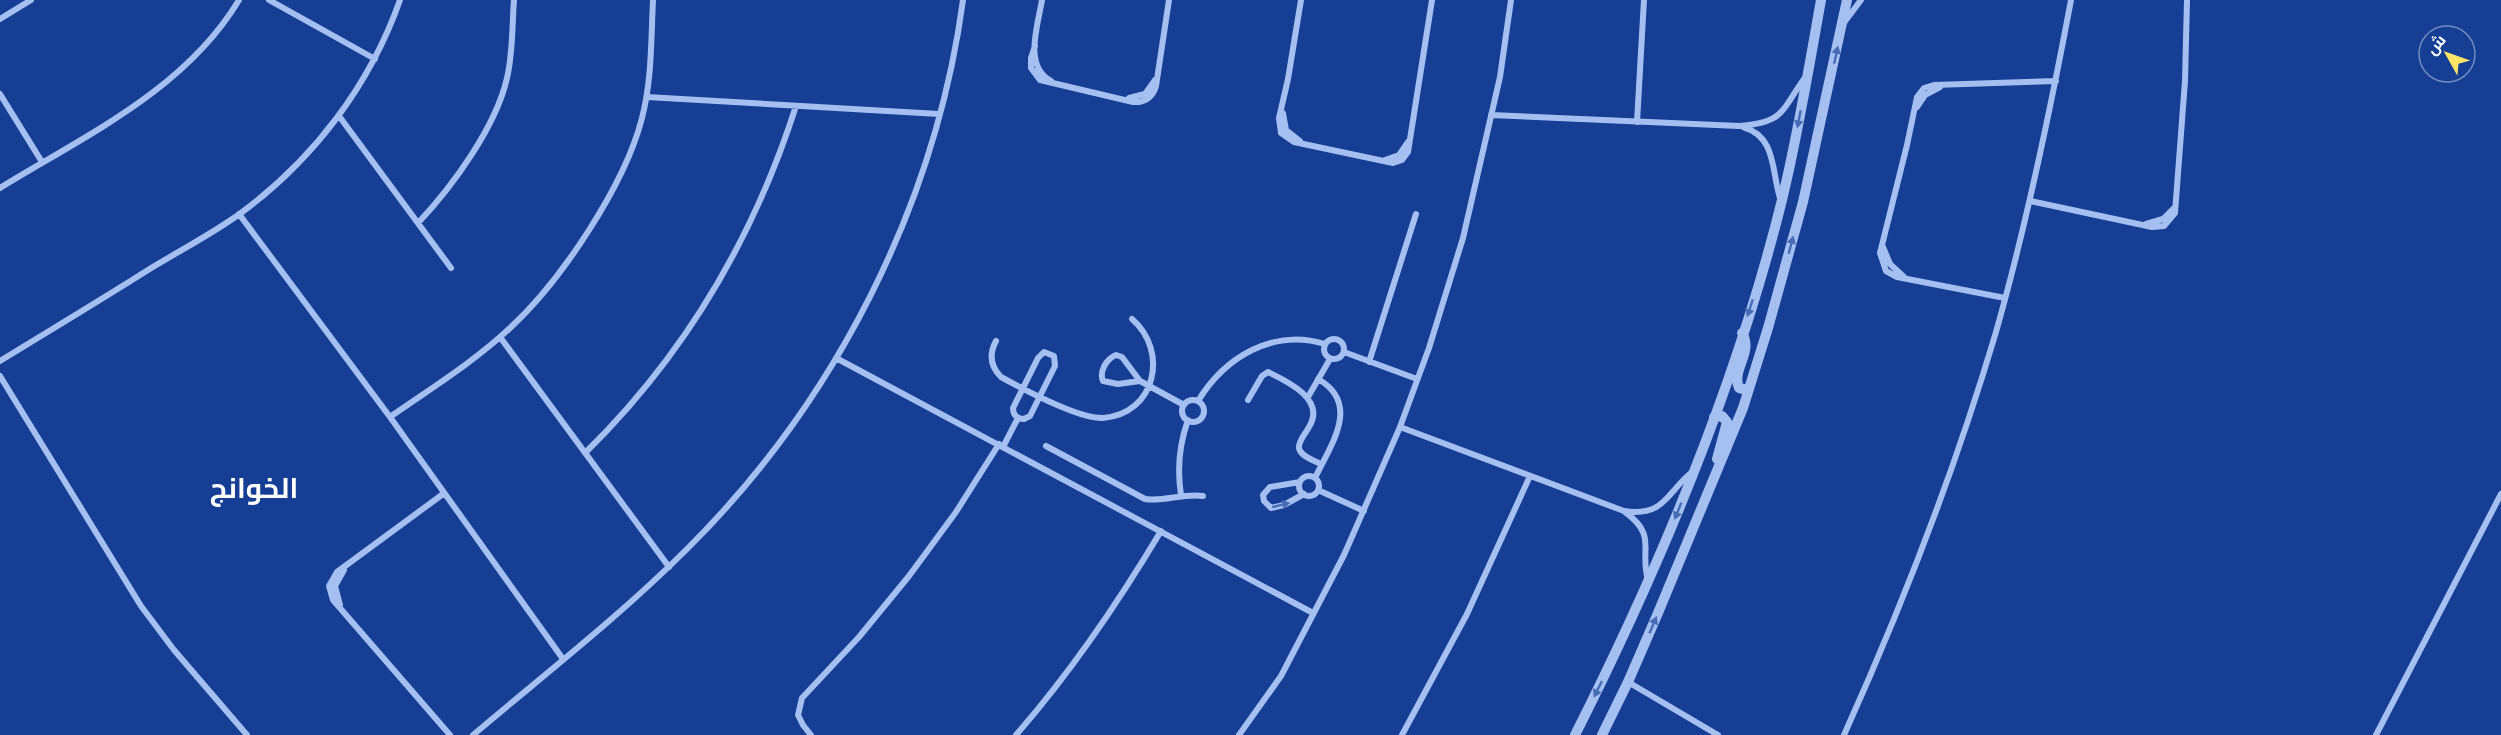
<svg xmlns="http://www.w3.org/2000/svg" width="2501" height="735" viewBox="0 0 2501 735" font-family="Jost,Cairo,sans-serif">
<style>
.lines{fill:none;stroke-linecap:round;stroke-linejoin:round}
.minor{stroke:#a5bff1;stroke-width:6}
.tertiary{stroke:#a5bff1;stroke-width:10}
.oneway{fill:#476bb5}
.labels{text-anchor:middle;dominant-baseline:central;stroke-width:4.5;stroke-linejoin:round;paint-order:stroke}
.district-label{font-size:28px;font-weight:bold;fill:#fff;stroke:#153e94}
</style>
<rect width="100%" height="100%" fill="#153e94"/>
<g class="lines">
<path class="minor" d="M 269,0 L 375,59
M 1042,0 C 1038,25 1023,66 1051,81
M 1301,0 L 1288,79 L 1279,118 L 1281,133 L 1294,142 L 1393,163 L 1402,160 L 1408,152 L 1432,0
M 0,19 L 31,0
M 1843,24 L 1861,0
M 1035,46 L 1031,58 L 1031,68 L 1040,80 L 1133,102 C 1145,103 1153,97 1156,86 L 1169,0
M 0,94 L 42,162
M 647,97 L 939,114
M 1129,98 L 1145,94 L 1155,80
M 1917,107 L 1925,95 L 1940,87
M 1283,113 L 1286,130 L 1300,141
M 1491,115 L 1739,126 C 1784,123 1781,111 1804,79
M 339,116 L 451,268
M 1637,122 L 1644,0
M 1743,127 C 1778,137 1771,174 1781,201
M 1385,160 L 1399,155 L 1408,142
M 0,188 C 86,135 185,90 239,0
M 2030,201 L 2152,227 L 2164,226 L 2175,213 L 2185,81 L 2187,0
M 239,214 L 390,417 L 563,659
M 418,223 C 452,187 496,127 507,78 C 513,53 512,26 514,0
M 2146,224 L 2163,219 L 2175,207
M 1883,247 L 1890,264 L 1904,277
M 2005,298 L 1897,277 L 1886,271 L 1880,253 L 1907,145 L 1917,97 L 1924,88 L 1934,85 L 2056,81
M 500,337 L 669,567
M1324 349a10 10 0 1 1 20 0a10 10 0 1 1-20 0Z
M 996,341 C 989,354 990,366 1001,377 C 1023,389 1080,419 1103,418 C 1156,414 1169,351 1132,319
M 1044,352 L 1054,356 L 1055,366 L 1030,416 L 1024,419 C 1017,419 1013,415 1013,408 L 1038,358 Z
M 1344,352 L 1417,379
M 1116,355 L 1122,357 L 1140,381 L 1118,384 L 1103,381 C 1099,372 1106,359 1116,355 Z
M 836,358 L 1313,613
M 0,361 C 49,331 99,301 148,270 C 179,251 212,234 241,213 C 314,159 370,85 400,0
M 1369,362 L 1416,214
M 0,376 L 141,606 L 174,650 L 247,735
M 1140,381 L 1184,405
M 1308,397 L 1330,359
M 1248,400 L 1262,376 L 1268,372 C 1289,382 1326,400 1309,427 C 1306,433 1298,441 1299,448 C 1300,456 1315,461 1321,464
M1182 411a11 11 0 1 1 22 0a11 11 0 1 1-22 0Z
M 1198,401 C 1225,357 1273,328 1325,344
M 390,417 C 430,389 474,362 510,328 C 561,281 625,185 642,118 C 652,80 651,39 653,0
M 1400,427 L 1624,511 C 1665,517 1666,493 1692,472
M 1046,446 L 1145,499 C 1164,502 1183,493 1203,496
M 1003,447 L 1018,418
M 585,453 C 684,356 754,237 796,106
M1299 486a10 10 0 1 1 20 0a10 10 0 1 1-20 0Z
M 1315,478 C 1330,446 1362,404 1318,379
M 1300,482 L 1270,487 L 1263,495 L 1264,501 L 1271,508 L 1284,505 L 1304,494
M 1318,490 L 1364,511
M 443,494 L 337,572 L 329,586 L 333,600 L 450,735
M 1181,495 C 1177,469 1179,445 1188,420
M 1625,512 C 1658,536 1639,549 1648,580
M 340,605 L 335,586 L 344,570
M 1628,682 L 1718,735
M 473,735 C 545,674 620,616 687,549 C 834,403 935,207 963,0
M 811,735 L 803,725 L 798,715 L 802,698 L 859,637 L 909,576 L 956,512 L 999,444
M 1016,735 C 1071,672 1118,603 1161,531
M 1239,735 L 1281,676 L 1344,555 L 1400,427 L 1429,348 L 1463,238 L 1500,77 L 1511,0
M 1402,735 L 1467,614 L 1530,476
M 1844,735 C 1903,604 1955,470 1996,332 C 2027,223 2050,112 2071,0
M 2376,735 L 2501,494"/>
<path class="tertiary" d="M 1742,333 C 1754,352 1731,370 1739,388 L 1748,390
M 1714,417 L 1722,416 L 1727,422 L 1717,459
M 1575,735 C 1661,565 1736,386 1782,200 C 1798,134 1809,67 1821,0
M 1602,735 L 1628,682 L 1658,613 L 1743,408 L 1768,328 L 1803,202 L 1847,0"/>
</g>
<defs><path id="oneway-solid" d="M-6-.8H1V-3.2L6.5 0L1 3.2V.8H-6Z" transform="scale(1.5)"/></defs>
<g class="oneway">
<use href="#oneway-solid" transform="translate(1836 55) rotate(-78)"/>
<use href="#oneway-solid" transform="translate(1799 119) rotate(101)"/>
<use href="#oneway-solid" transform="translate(1791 245) rotate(-75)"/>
<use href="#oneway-solid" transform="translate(1750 308) rotate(108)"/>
<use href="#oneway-solid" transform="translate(1281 505) rotate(-14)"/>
<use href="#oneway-solid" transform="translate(1678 511) rotate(112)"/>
<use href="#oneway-solid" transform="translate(1653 625) rotate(-67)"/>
<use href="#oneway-solid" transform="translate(1598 689) rotate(116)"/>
</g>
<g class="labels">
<g class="district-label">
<text x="254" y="488">الخوانج</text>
</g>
</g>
<g transform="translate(2447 54) rotate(310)"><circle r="28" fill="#153e94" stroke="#738bbf" stroke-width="1.5"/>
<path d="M0-4.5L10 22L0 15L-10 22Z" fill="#ffe566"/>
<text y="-9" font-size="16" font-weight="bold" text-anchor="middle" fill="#ffffff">ش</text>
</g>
</svg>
